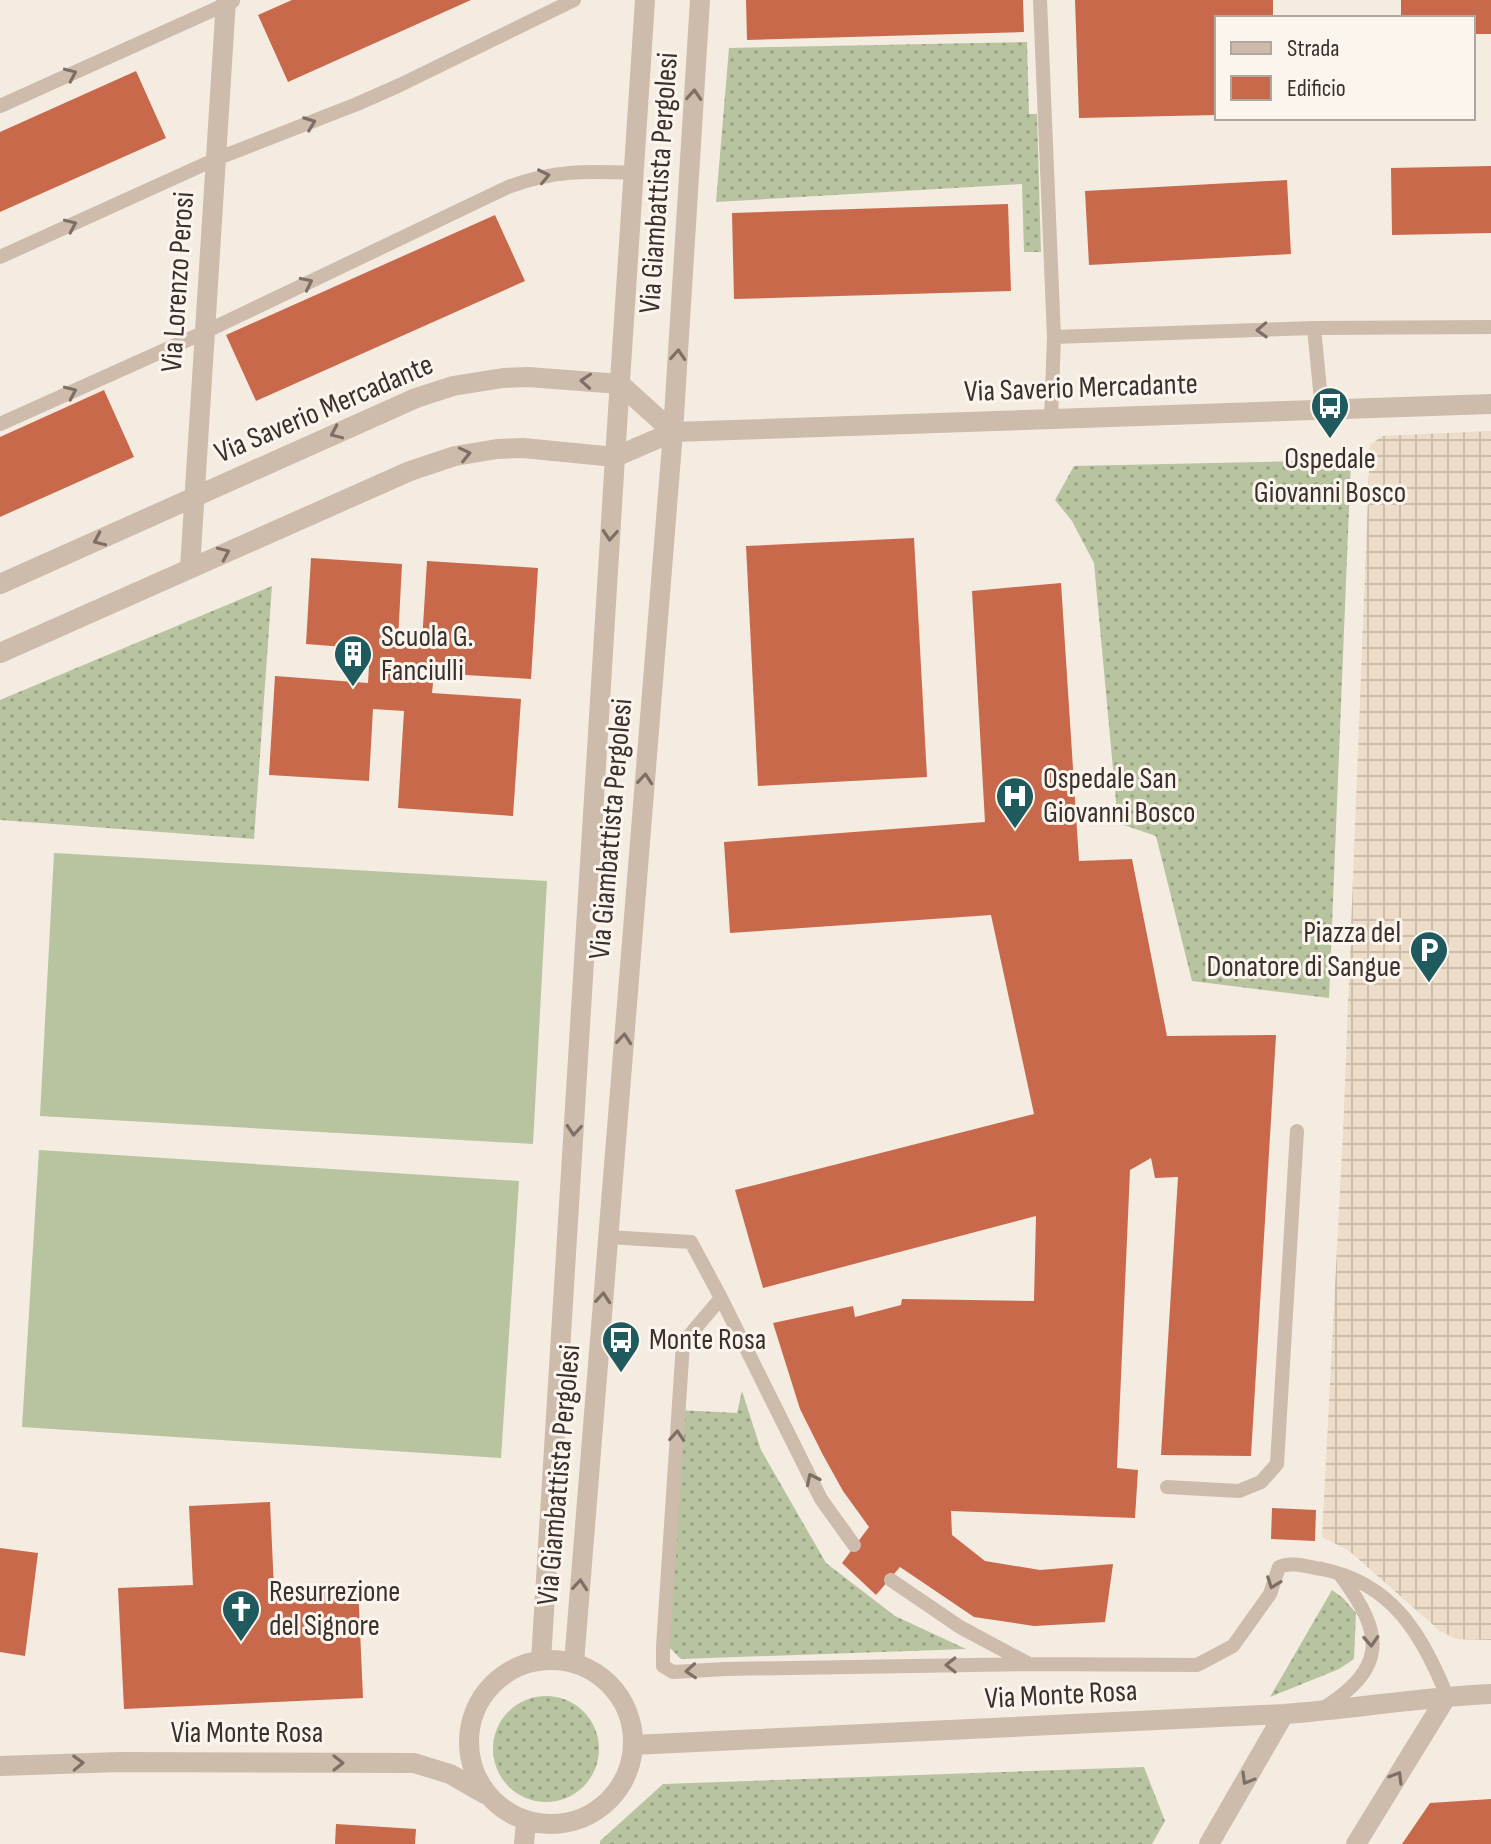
<svg xmlns="http://www.w3.org/2000/svg" width="1491" height="1844" viewBox="0 0 1491 1844" font-family="'Sofia Sans Condensed',sans-serif">
<style>
.grass{fill:url(#grass-dots)}
.pitch{fill:#b8c4a0}
.plaza{fill:url(#plaza-grid)}
.building{fill:#c8694b}
.lines{fill:none;stroke-linecap:round;stroke-linejoin:round}
.service{stroke:#cdbbac;stroke-width:14}
.minor{stroke:#cdbbac;stroke-width:20}
.oneway{stroke:#7d6f65}
.labels{text-anchor:middle;dominant-baseline:central;stroke-width:6;stroke-linejoin:round;paint-order:stroke}
.street-label{font-size:30px;fill:#3b302b;stroke:#fbf5ee}
.poi-label{font-size:30px;fill:#3b302b;stroke:#fbf5ee;text-anchor:start}
</style>
<defs>
<pattern id="grass-dots" width="8" height="8" patternUnits="userSpaceOnUse" patternTransform="scale(2)"><rect width="8" height="8" fill="#b8c4a0"/><path d="M2 2h.1M6 6h.1" fill="none" stroke="#97a083" stroke-width="1.8" stroke-linecap="round"/></pattern>
<pattern id="plaza-grid" width="8" height="8" patternUnits="userSpaceOnUse" patternTransform="scale(2)"><rect width="8" height="8" fill="#ecdcc8"/><path d="M0 4h8M4 0v8" fill="none" stroke="#cbbdac"/></pattern>
</defs>
<rect width="100%" height="100%" fill="#f4ebe1"/>
<path class="grass" d="M 1027,42 L 1029,114 L 1037,114 L 1041,252 L 1024,252 L 1022,184 L 716,202 L 729,48 Z
M 1351,460 L 1329,998 L 1192,981 L 1156,836 L 1118,823 L 1094,563 L 1072,521 L 1055,500 L 1074,466 Z
M 272,586 L 254,839 L 0,820 L 0,700 Z
M 742,1391 L 761,1450 L 826,1563 L 895,1616 L 966,1649 L 681,1659 L 667,1645 L 678,1410 L 737,1413 Z
M 1332,1590 L 1343,1598 L 1356,1613 L 1354,1659 L 1339,1669 L 1270,1697 Z
M493 1749a53 53 0 1 1 106 0a53 53 0 1 1-106 0Z
M 1144,1767 L 1165,1821 L 1152,1844 L 600,1844 L 600,1841 L 663,1784 Z"/>
<path class="pitch" d="M 54,853 L 547,881 L 533,1144 L 40,1116 Z
M 39,1150 L 519,1181 L 501,1458 L 22,1427 Z"/>
<path class="plaza" d="M 1491,431 L 1491,1640 L 1456,1639 L 1440,1631 L 1348,1550 L 1322,1537 L 1343,1133 L 1370,445 L 1382,436 Z"/>
<path class="building" d="M 292,0 L 471,0 L 288,82 L 258,15 Z
M 746,0 L 1023,0 L 1024,32 L 747,40 Z
M 1075,0 L 1273,0 L 1273,18 L 1217,18 L 1217,115 L 1079,118 Z
M 1401,0 L 1491,0 L 1491,34 L 1473,34 L 1473,18 L 1401,18 Z
M 136,71 L 166,138 L 0,212 L 0,132 Z
M 1491,166 L 1491,233 L 1392,235 L 1391,168 Z
M 1287,180 L 1291,254 L 1089,265 L 1085,191 Z
M 1008,204 L 1011,291 L 734,299 L 732,213 Z
M 495,215 L 525,281 L 256,401 L 226,335 Z
M 104,390 L 134,457 L 0,517 L 0,437 Z
M 914,538 L 927,777 L 758,786 L 746,546 Z
M 311,558 L 402,564 L 398,640 L 422,642 L 427,561 L 538,568 L 531,679 L 434,673 L 432,693 L 521,699 L 513,816 L 398,808 L 404,711 L 373,709 L 369,781 L 269,775 L 275,676 L 368,683 L 370,649 L 306,644 Z
M 1061,583 L 1079,861 L 1132,859 L 1167,1036 L 1276,1035 L 1251,1456 L 1161,1455 L 1178,1177 L 1155,1178 L 1151,1158 L 1130,1170 L 1117,1468 L 1138,1470 L 1135,1518 L 951,1511 L 952,1535 L 985,1561 L 1040,1570 L 1113,1564 L 1105,1622 L 1034,1626 L 974,1617 L 900,1567 L 876,1595 L 842,1563 L 869,1527 L 843,1491 L 823,1455 L 800,1409 L 773,1323 L 853,1306 L 855,1317 L 901,1305 L 902,1299 L 1034,1301 L 1036,1216 L 763,1288 L 735,1190 L 1034,1114 L 991,915 L 730,933 L 724,842 L 985,822 L 972,591 Z
M 270,1502 L 274,1589 L 358,1585 L 363,1698 L 124,1709 L 118,1588 L 193,1585 L 189,1506 Z
M 1272,1508 L 1316,1510 L 1315,1541 L 1271,1539 Z
M 0,1548 L 38,1553 L 25,1656 L 0,1652 Z
M 1491,1799 L 1491,1844 L 1402,1844 L 1430,1803 Z
M 336,1824 L 416,1829 L 415,1844 L 335,1844 Z"/>
<g class="lines">
<path class="service" d="M 1040,0 L 1054,337 L 1051,420
M 0,106 L 233,1
M 0,257 L 216,159 L 357,104 L 400,85 L 574,0
M 1314,328 L 1491,327
M 1054,337 L 1314,328 L 1322,410
M 0,424 L 205,332 L 508,187 C 554,170 586,171 634,173
M 608,1237 L 691,1242 L 721,1298 L 821,1499 L 854,1545
M 721,1298 L 683,1343 L 663,1647 L 663,1666 L 673,1672 L 725,1669 L 1029,1664
M 1167,1487 L 1239,1491 L 1261,1482 L 1277,1464 L 1297,1131
M 891,1580 L 960,1627 L 1029,1664 L 1197,1665 L 1233,1646 L 1270,1594 L 1279,1567 C 1292,1561 1308,1567 1322,1569 C 1392,1583 1422,1634 1447,1696
M 1322,1709 C 1387,1668 1385,1635 1341,1576"/>
<path class="minor" d="M 190,568 L 226,0
M 0,584 L 416,398 L 453,386 L 503,378 L 528,377 L 620,384 L 673,432
M 0,653 L 410,471 L 455,456 L 497,449 L 523,448 L 615,457 L 673,432 L 1491,404
M469 1742a82 82 0 1 1 164 0a82 82 0 1 1-164 0Z
M 541,1660 L 615,457 L 645,0
M 574,1663 L 673,432 L 700,0
M 633,1745 L 1284,1714 C 1353,1709 1422,1697 1491,1694
M 0,1766 L 120,1762 L 414,1763 L 450,1774 L 485,1794
M 524,1844 L 526,1821
M 1209,1844 L 1284,1714
M 1356,1844 L 1447,1696"/>
</g>
<defs><path id="oneway-chevron" d="M-2-3.5L2.5 0L-2 3.5" fill="none" stroke-width="1.6" stroke-linecap="round" stroke-linejoin="round" transform="scale(2)"/></defs>
<g class="oneway">
<use href="#oneway-chevron" transform="translate(71 74) rotate(-24)"/>
<use href="#oneway-chevron" transform="translate(694 95) rotate(-86)"/>
<use href="#oneway-chevron" transform="translate(310 123) rotate(-21)"/>
<use href="#oneway-chevron" transform="translate(544 176) rotate(-12)"/>
<use href="#oneway-chevron" transform="translate(71 225) rotate(-24)"/>
<use href="#oneway-chevron" transform="translate(307 283) rotate(-26)"/>
<use href="#oneway-chevron" transform="translate(1262 330) rotate(178)"/>
<use href="#oneway-chevron" transform="translate(678 355) rotate(-86)"/>
<use href="#oneway-chevron" transform="translate(586 381) rotate(-176)"/>
<use href="#oneway-chevron" transform="translate(71 392) rotate(-24)"/>
<use href="#oneway-chevron" transform="translate(336 433) rotate(156)"/>
<use href="#oneway-chevron" transform="translate(465 454) rotate(-13)"/>
<use href="#oneway-chevron" transform="translate(610 535) rotate(94)"/>
<use href="#oneway-chevron" transform="translate(99 540) rotate(156)"/>
<use href="#oneway-chevron" transform="translate(224 553) rotate(-24)"/>
<use href="#oneway-chevron" transform="translate(645 779) rotate(-85)"/>
<use href="#oneway-chevron" transform="translate(624 1039) rotate(-85)"/>
<use href="#oneway-chevron" transform="translate(574 1130) rotate(94)"/>
<use href="#oneway-chevron" transform="translate(603 1298) rotate(-85)"/>
<use href="#oneway-chevron" transform="translate(677 1436) rotate(-86)"/>
<use href="#oneway-chevron" transform="translate(812 1479) rotate(-116)"/>
<use href="#oneway-chevron" transform="translate(1273 1583) rotate(110)"/>
<use href="#oneway-chevron" transform="translate(580 1585) rotate(-85)"/>
<use href="#oneway-chevron" transform="translate(1371 1641) rotate(87)"/>
<use href="#oneway-chevron" transform="translate(951 1665) rotate(179)"/>
<use href="#oneway-chevron" transform="translate(691 1671) rotate(176)"/>
<use href="#oneway-chevron" transform="translate(78 1763) rotate(-2)"/>
<use href="#oneway-chevron" transform="translate(338 1763)"/>
<use href="#oneway-chevron" transform="translate(1397 1777) rotate(-59)"/>
<use href="#oneway-chevron" transform="translate(1247 1779) rotate(120)"/>
</g>
<defs>
<g id="bus-pin" transform="scale(2)"><path d="M0 17L-7.5 6A9.5 9.5 0 1 1 7.5 6Z" fill="#1f5a5e" stroke="#fbf5ee"/><path d="M-5-6H5V4H4V6H2V4H-2V6H-4V4H-5ZM-3.5-4V0h7V-4ZM-3.5 1.2v1.5H-2V1.2ZM2 1.2v1.5H3.5V1.2Z" fill="#fff"/></g>
<g id="building-pin" transform="scale(2)"><path d="M0 17L-7.5 6A9.5 9.5 0 1 1 7.5 6Z" fill="#1f5a5e" stroke="#fbf5ee"/><path d="M-4-6H4V6H1V3H-1V6H-4ZM-2.5-4.3h1.7v1.8h-1.7ZM.8-4.3h1.7v1.8H.8ZM-2.5-1h1.7V.8h-1.7ZM.8-1h1.7V.8H.8Z" fill="#fff"/></g>
<g id="hospital-pin" transform="scale(2)"><path d="M0 17L-7.5 6A9.5 9.5 0 1 1 7.5 6Z" fill="#1f5a5e" stroke="#fbf5ee"/><path d="M-5-5h3v3.5h4V-5h3V5h-3V1.5h-4V5h-3Z" fill="#fff"/></g>
<g id="parking-pin" transform="scale(2)"><path d="M0 17L-7.5 6A9.5 9.5 0 1 1 7.5 6Z" fill="#1f5a5e" stroke="#fbf5ee"/><path d="M-3.5-5.5H1a3.5 3.5 0 0 1 0 7H-1V5.5H-3.5ZM-1-3.4V-.6H.8a1.4 1.4 0 0 0 0-2.8Z" fill="#fff"/></g>
<g id="church-pin" transform="scale(2)"><path d="M0 17L-7.5 6A9.5 9.5 0 1 1 7.5 6Z" fill="#1f5a5e" stroke="#fbf5ee"/><path d="M-1.2-6h2.4v3.5h3.3v2.4h-3.3V6h-2.4V-.1h-3.3v-2.4h3.3Z" fill="#fff"/></g>
</defs>
<g fill-rule="evenodd">
<use href="#bus-pin" x="1330" y="406"/>
<use href="#building-pin" x="353" y="654"/>
<use href="#hospital-pin" x="1015" y="796"/>
<use href="#parking-pin" x="1429" y="950"/>
<use href="#bus-pin" x="621" y="1340"/>
<use href="#church-pin" x="241" y="1609"/>
</g>
<g class="labels">
<g class="street-label">
<text transform="translate(659 183) rotate(-86)">Via Giambattista Pergolesi</text>
<text transform="translate(178 282) rotate(-86)">Via Lorenzo Perosi</text>
<text transform="translate(1081 388) rotate(-2)">Via Saverio Mercadante</text>
<text transform="translate(324 409) rotate(-23)">Via Saverio Mercadante</text>
<text transform="translate(611 829) rotate(-85)">Via Giambattista Pergolesi</text>
<text transform="translate(559 1475) rotate(-85)">Via Giambattista Pergolesi</text>
<text transform="translate(1061 1695) rotate(-3)">Via Monte Rosa</text>
<text x="247" y="1733">Via Monte Rosa</text>
</g>
<g class="poi-label">
<text x="1330" y="459" text-anchor="middle">Ospedale<tspan x="1330" dy="34">Giovanni Bosco</tspan></text>
<text x="381" y="637">Scuola G.<tspan x="381" dy="34">Fanciulli</tspan></text>
<text x="1043" y="779">Ospedale San<tspan x="1043" dy="34">Giovanni Bosco</tspan></text>
<text x="1401" y="933" text-anchor="end">Piazza del<tspan x="1401" dy="34">Donatore di Sangue</tspan></text>
<text x="649" y="1340">Monte Rosa</text>
<text x="269" y="1592">Resurrezione<tspan x="269" dy="34">del Signore</tspan></text>
</g>
</g>
<rect x="1215" y="16" width="260" height="104" fill="#fbf5ee" stroke="#aea6a0" stroke-width="2"/>
<rect x="1231" y="42" width="40" height="12" fill="#cdbbac" stroke="#aea6a0" stroke-width="2"/>
<text x="1287" y="56" font-size="24" fill="#3b302b">Strada</text>
<rect x="1231" y="76" width="40" height="24" fill="#c8694b" stroke="#aea6a0" stroke-width="2"/>
<text x="1287" y="96" font-size="24" fill="#3b302b">Edificio</text>
</svg>
